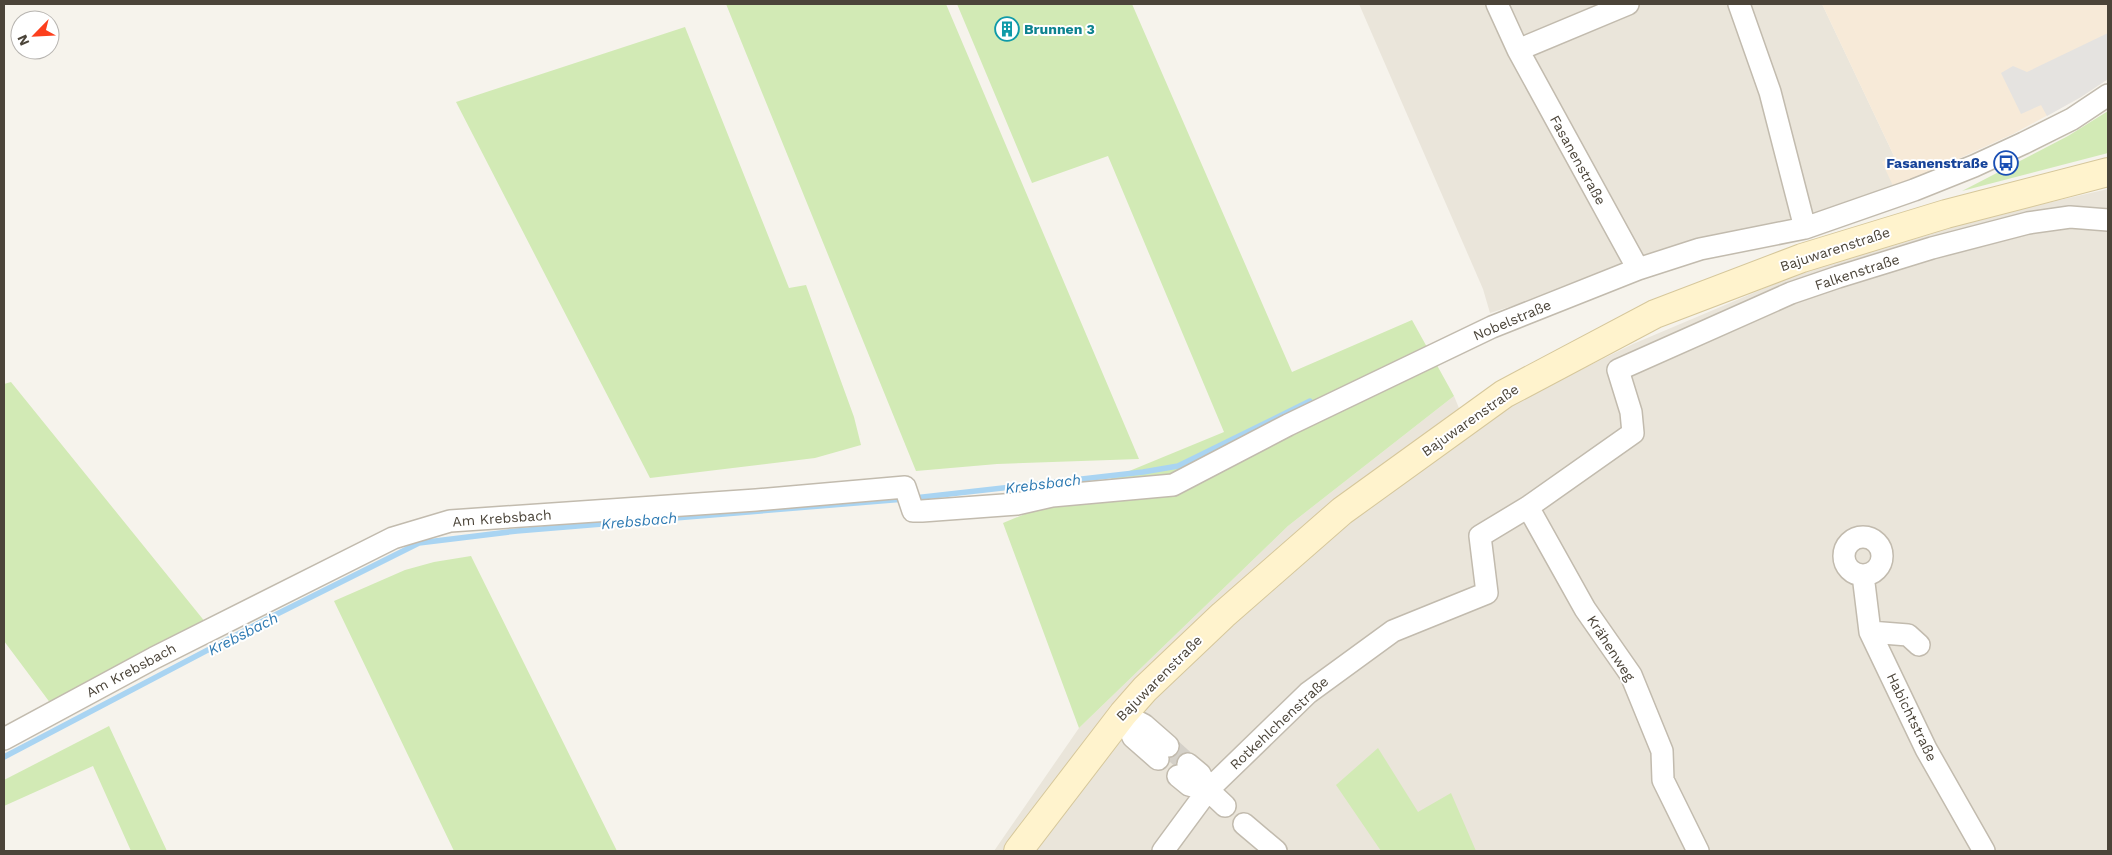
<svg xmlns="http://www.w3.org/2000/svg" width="2112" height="855" viewBox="0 0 2112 855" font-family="'Work Sans',sans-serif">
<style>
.residential{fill:#eae5da}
.commercial{fill:#f7ead8}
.green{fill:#d2eab5}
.parking{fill:#e5e3e0}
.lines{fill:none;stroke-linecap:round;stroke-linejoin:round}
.stream{stroke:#a9d4f2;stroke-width:5.5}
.minor-tunnel{stroke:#d4d0c8;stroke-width:21;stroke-dasharray:21 11;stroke-linecap:butt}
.minor-casing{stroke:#c2bbae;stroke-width:24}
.secondary-casing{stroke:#d6c79b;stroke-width:30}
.minor{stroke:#fff;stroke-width:21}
.secondary{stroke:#fff3cd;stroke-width:28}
.labels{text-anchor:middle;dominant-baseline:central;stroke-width:4;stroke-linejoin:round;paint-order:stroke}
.culture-label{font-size:14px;font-weight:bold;fill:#0d838f;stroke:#fff;text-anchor:start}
.street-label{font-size:14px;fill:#4b4439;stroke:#fff}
.transit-label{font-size:14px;font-weight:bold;fill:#164399;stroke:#fff;text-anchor:end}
.water-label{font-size:15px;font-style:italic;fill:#2e7ab2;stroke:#fff}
</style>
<rect width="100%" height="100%" fill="#f6f3ec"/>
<path class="residential" d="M 1359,4 L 1822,4 L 1894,156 L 1894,188 L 1490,313 L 1483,289 Z
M 2108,189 L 2108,851 L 994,851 L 1079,728 L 1288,526 L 1454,396 L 1470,435 L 1506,407 L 1633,344 L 1808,270 L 1978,219 Z"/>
<path class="commercial" d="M 1822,4 L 2108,4 L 2108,79 L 2081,97 L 2013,134 L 1894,188 L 1882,162 L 1894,156 Z"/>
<path class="green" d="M 726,4 L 946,4 L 1139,459 L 997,464 L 916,471 Z
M 957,4 L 1132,4 L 1292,372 L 1412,320 L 1454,396 L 1288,526 L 1079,728 L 1003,523 L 1224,432 L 1108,156 L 1032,183 Z
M 685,27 L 789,288 L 806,285 L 854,417 L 861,445 L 815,458 L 650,478 L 456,102 Z
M 2108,111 L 2108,153 L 1962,191 L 2068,136 Z
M 11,382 L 206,623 L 51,704 L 4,641 L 4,384 Z
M 471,556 L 617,851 L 454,851 L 334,601 L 405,570 L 434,562 Z
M 109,726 L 167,851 L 131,851 L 93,766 L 4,806 L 4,780 Z
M 1378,748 L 1418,812 L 1451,793 L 1476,851 L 1381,851 L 1336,785 Z"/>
<path class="parking" d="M 2108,33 L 2108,79 L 2081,97 L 2047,116 L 2041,105 L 2021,114 L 2001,73 L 2013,66 L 2027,72 Z"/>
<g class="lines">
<path class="stream" d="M 914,498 L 1143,472 L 1178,466 L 1310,401
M 4,757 L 259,623 L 419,543 L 517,531 L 905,499"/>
<path class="minor-tunnel" d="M 1168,746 L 1188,764"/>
<g class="minor-casing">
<path id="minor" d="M 1497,4 L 1518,50 L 1638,269
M 1739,4 L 1770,92 L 1805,228
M 1518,50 L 1628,4
M 1528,507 L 1585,609 L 1631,675 L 1662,751 L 1663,780 L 1698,851
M1844 556a19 19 0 1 1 38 0a19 19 0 1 1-38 0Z
M 1863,575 L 1870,632 L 1926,749 L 1984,851
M 1870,632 L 1908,635 L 1919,645
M 1123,714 L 1133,737 L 1158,759
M 1123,714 L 1144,725 L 1168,746
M 4,739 L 154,658 L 393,538 L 450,521 L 756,500 L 905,487 L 913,511 L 922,511 L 1017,504 L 1052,496 L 1173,485 L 1288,425 L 1492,327 L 1638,269 L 1700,249 L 1805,228 L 1914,190 L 1974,166 L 2024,143 L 2072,119 L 2108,95
M 1188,764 L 1200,774 L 1208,790 L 1225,806
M 1178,776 L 1189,785 L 1208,790
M 1244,824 L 1276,851
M 1163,851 L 1208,790 L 1308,693 L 1393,631 L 1487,593 L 1480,536 L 1528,507 L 1633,433 L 1631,412 L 1618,370 L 1791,293 L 1838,277 L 1932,248 L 2028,223 L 2070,217 L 2108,220"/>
</g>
<g class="secondary-casing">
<path id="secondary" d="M 1018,851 L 1123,714 L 1145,689 L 1223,615 L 1342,511 L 1504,394 L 1655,314 L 1802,258 L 1946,214 L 2108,172"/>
</g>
<use href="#minor" class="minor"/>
<use href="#secondary" class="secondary"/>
</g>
<defs>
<g id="building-ring" transform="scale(1.25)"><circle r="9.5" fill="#fff" stroke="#0f9aa8" stroke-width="1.5"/><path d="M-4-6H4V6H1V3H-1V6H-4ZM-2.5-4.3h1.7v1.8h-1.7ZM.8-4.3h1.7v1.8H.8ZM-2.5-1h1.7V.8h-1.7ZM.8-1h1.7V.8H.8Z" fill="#0f9aa8"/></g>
<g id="bus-ring" transform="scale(1.25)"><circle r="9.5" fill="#fff" stroke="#1a4fb4" stroke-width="1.5"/><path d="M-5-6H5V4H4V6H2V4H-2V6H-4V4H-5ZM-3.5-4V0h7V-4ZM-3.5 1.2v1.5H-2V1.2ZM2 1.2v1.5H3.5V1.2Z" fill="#1a4fb4"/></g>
</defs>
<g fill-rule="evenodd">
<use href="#building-ring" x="1007" y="29"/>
<use href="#bus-ring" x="2006" y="163"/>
</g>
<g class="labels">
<g class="culture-label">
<text x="1024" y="29">Brunnen 3</text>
</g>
<g class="street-label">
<text transform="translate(1578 160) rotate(61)">Fasanenstraße</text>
<text transform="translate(1835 249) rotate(-18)">Bajuwarenstraße</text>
<text transform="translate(1857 272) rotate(-18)">Falkenstraße</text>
<text transform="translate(1512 320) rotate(-23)">Nobelstraße</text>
<text transform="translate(1470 420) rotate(-35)">Bajuwarenstraße</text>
<text transform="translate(502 518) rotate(-4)">Am Krebsbach</text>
<text transform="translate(1611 648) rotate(57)">Krähenweg</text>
<text transform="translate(131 670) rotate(-28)">Am Krebsbach</text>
<text transform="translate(1159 678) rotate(-45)">Bajuwarenstraße</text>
<text transform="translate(1912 717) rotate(64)">Habichtstraße</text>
<text transform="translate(1279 723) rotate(-43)">Rotkehlchenstraße</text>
</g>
<g class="transit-label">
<text x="1988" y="163">Fasanenstraße</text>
</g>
<g class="water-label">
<text transform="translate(1043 484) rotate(-7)">Krebsbach</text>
<text transform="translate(639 521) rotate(-5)">Krebsbach</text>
<text transform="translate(243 634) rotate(-27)">Krebsbach</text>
</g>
</g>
<rect width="2112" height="855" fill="none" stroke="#4b4439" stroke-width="10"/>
<g transform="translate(35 35) rotate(246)"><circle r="24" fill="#ffffff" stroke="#b7b4b0"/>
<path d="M0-4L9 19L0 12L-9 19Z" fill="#fc3f1d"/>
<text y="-8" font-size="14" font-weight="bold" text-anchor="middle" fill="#4b4439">N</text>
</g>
</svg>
